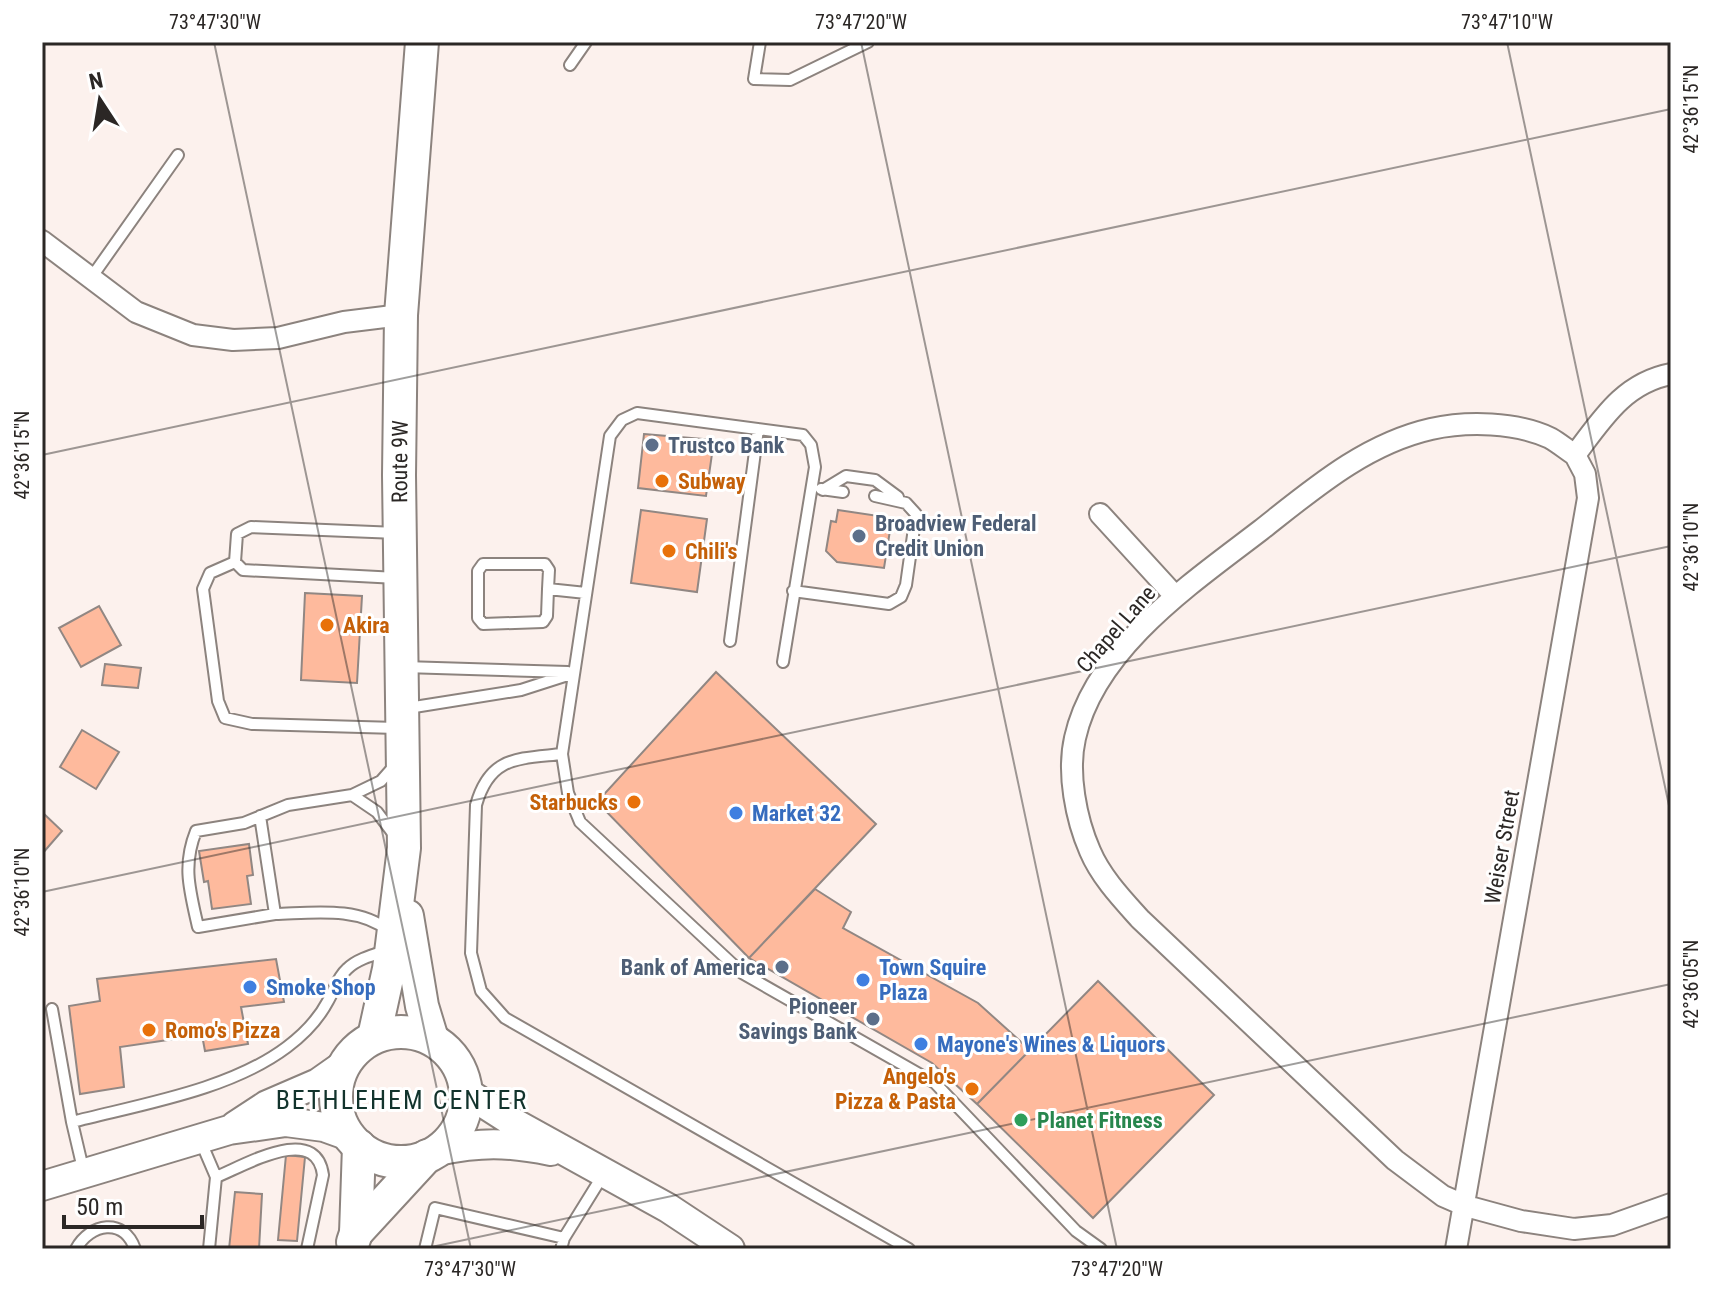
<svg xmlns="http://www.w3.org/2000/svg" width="1713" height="1291" viewBox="0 0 1713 1291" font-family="'Roboto Condensed',sans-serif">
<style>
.building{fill:#feba9d;stroke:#918783;stroke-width:2}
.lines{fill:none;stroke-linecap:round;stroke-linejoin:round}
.service-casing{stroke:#8c837e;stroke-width:14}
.minor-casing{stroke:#8c837e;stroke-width:24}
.secondary-casing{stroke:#8c837e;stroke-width:32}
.primary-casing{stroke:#8c837e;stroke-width:36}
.service{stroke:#fff;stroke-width:10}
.minor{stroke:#fff;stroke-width:20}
.secondary{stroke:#fff;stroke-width:28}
.primary{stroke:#fff;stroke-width:32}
.ticks{fill:none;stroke:#2b2725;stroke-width:2;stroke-opacity:0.45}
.service-dot{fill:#5c6f8a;stroke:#fff;stroke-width:3}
.food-dot{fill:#e8710a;stroke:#fff;stroke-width:3}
.shop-dot{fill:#3f7fe0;stroke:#fff;stroke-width:3}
.leisure-dot{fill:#2e9e5b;stroke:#fff;stroke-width:3}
.labels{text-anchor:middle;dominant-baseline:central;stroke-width:6;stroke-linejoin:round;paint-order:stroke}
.service-label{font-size:22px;font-weight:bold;fill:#4e5e75;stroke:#fff;text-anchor:start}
.street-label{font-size:22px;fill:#2b2725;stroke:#fff}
.food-label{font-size:22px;font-weight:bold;fill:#c56008;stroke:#fff;text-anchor:start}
.shop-label{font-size:22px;font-weight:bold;fill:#366cbe;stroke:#fff;text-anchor:start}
.leisure-label{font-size:22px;font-weight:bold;fill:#27864d;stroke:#fff;text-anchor:start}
.quarter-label{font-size:26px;letter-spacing:2px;fill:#12332c;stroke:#fff}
.neatline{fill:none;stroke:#2b2725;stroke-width:3}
.ticks-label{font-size:20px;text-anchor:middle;fill:#2b2725}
</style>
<rect width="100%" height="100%" fill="#fcf1ed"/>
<path class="building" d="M 644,434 L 714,440 L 706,496 L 638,488 Z
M 641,510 L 707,519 L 697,592 L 631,583 Z
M 838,510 L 892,518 L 884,568 L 837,562 L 826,551 L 831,521 L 836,522 Z
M 305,593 L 362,596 L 357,683 L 301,680 Z
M 99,606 L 121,645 L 81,667 L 59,628 Z
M 105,664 L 141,668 L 138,688 L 102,685 Z
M 716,672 L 876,824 L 749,958 L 597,802 Z
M 82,730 L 119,752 L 96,789 L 60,767 Z
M 42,812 L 62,831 L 42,854 Z
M 249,844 L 253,875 L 247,876 L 251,904 L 212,909 L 208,881 L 204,882 L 199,851 Z
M 815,889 L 851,912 L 843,928 L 978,1003 L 1030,1050 L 977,1104 L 932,1063 L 749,958 Z
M 276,959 L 284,1002 L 241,1007 L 248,1044 L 205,1051 L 202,1035 L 120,1047 L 124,1087 L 80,1094 L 69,1006 L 100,1001 L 97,979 Z
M 1098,981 L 1214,1095 L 1093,1218 L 977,1104 Z
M 286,1155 L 305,1157 L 297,1241 L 278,1240 Z
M 235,1192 L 262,1194 L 259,1249 L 229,1249 Z"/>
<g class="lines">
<g class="service-casing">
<path id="service" d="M 760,42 L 754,79 L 790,80 L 868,42
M 570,65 L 586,42
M 91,278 L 178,155
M 821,489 L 843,492
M 823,490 L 846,476 L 875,480 L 898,497
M 397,533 L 251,527 L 237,534 L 235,562 L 243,570 L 397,578
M 235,562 L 210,573 L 203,589 L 218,701 L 225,718 L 252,724 L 397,728
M 548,589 L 547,616 L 543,622 L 483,624 L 478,618 L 478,571 L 483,564 L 545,564 L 549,570 L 548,589 L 586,593
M 793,591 L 889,604 L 901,597 L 906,585 L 916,514 L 906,503 L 875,496
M 730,641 L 758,429
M 783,662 L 815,467 L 811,445 L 803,435 L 637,413 L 622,420 L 610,436 L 562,754 L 568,793 L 580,822 L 742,973 L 935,1083 L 1076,1231 L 1101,1249
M 404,667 L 568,672
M 408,708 L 521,690 L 574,673
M 562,754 C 517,759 490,756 476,805 L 471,953 L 481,991 L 505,1018 L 909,1249
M 260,816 L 275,914 L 198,927 C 190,891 182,866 196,831 L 244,823 L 288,805 L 352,795
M 395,836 L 377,812 L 352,795 L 381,781 L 396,764
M 275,914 C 313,913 358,906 389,931
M 52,1009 L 72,1122
M 201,1142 L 216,1177 L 209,1249
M 84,1173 L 72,1122 C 142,1104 230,1090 287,1047 C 303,1035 319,1018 328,1001 C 335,989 337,978 347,969 C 357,959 373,955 386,951
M 216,1177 C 244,1166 316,1122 323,1175 L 307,1249
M 76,1249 C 90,1223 124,1217 135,1249
M 425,1249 L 435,1208 L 564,1238
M 561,1249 L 564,1238 L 603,1175"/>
</g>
<g class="minor-casing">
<path id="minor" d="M 42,241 L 136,312 L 193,335 L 233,340 L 278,338 L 344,322 L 401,315
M 1575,455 C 1567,450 1559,443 1550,438 C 1516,422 1467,421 1431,429 C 1365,444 1313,489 1261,530 C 1192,583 1095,648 1075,738 C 1067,773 1076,819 1090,851 C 1101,877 1122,899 1140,919 L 1395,1160 L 1443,1196 L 1466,1206 L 1521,1221 L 1574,1229 L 1612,1225 L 1671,1204
M 1575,455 C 1602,419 1624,383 1671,374
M 1100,514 L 1175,596
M 1456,1249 L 1588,498 L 1585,474 L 1575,455"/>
</g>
<g class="secondary-casing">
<path id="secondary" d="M 466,1092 L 516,1124 L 668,1208 L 730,1249
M 235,1126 L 267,1105 L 318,1083 L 345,1064
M 437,1151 C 481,1142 506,1142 551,1151
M 42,1186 L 229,1130 L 286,1122 L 324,1127 L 349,1136"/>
</g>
<g class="primary-casing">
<g id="primary">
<path d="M 407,916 L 422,1006 L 432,1039"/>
<circle cx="401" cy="1097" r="65"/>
<path id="s1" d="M 374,1037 L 389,969 L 404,848 L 399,475 L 401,315 L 422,42"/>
<path d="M 356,1233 L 427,1156"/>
<path d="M 353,1242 L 356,1233 L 359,1146"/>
</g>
</g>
<use href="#service" class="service"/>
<use href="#minor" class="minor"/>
<use href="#secondary" class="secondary"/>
<use href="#primary" class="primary"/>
</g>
<path class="ticks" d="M 214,42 L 471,1249M 861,42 L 1117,1249M 1507,42 L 1671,815M 42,455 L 1671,109M 42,892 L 1671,546M 422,1249 L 1671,984"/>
<g class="service-dot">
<circle cx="652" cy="445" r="8"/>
<circle cx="859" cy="536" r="8"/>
<circle cx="782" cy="967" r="8"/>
<circle cx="873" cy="1019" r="8"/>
</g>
<g class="food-dot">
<circle cx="662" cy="481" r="8"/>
<circle cx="669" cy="551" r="8"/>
<circle cx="327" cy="625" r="8"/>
<circle cx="634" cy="802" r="8"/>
<circle cx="149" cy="1030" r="8"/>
<circle cx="972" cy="1089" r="8"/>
</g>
<g class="shop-dot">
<circle cx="736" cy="813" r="8"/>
<circle cx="863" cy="980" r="8"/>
<circle cx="250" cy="987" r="8"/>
<circle cx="921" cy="1044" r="8"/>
</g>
<circle class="leisure-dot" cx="1021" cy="1120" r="8"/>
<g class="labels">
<g class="service-label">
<text x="668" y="445">Trustco Bank</text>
<text x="875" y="523">Broadview Federal<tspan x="875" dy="25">Credit Union</tspan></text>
<text x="766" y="967" text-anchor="end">Bank of America</text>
<text x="857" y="1006" text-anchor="end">Pioneer<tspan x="857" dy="25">Savings Bank</tspan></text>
</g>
<g class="street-label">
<text stroke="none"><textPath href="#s1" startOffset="578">Route 9W</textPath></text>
<text transform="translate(1116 629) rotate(-49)">Chapel Lane</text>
<text transform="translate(1502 847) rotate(-80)">Weiser Street</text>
</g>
<g class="food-label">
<text x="678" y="481">Subway</text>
<text x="685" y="551">Chili's</text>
<text x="343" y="625">Akira</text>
<text x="618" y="802" text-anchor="end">Starbucks</text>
<text x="165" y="1030">Romo's Pizza</text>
<text x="956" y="1076" text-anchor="end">Angelo's<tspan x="956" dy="25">Pizza &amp; Pasta</tspan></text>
</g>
<g class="shop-label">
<text x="752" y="813">Market 32</text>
<text x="879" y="967">Town Squire<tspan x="879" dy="25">Plaza</tspan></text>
<text x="266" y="987">Smoke Shop</text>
<text x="937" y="1044">Mayone's Wines &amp; Liquors</text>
</g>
<g class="leisure-label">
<text x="1037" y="1120">Planet Fitness</text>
</g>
<g class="quarter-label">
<text x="402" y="1100">BETHLEHEM CENTER</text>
</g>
</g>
<rect width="1713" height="1291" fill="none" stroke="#ffffff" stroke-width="88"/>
<g transform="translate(100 100) rotate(348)" stroke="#ffffff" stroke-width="6" paint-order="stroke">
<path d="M0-6L14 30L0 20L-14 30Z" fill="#2b2725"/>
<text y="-12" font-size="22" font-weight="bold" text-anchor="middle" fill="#2b2725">N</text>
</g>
<path d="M64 1215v12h138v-12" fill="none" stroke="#2b2725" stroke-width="4"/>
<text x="76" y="1215" font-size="24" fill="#2b2725" stroke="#ffffff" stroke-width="6" paint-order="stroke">50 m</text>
<rect x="44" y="44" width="1625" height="1203" class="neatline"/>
<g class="ticks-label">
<text x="215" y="29">73°47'30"W</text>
<text x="861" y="29">73°47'20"W</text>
<text x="1507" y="29">73°47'10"W</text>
<text transform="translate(1691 109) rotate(-90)" y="7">42°36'15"N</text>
<text transform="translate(22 455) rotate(-90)" y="7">42°36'15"N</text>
<text transform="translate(1691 547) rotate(-90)" y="7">42°36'10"N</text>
<text transform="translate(22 892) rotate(-90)" y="7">42°36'10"N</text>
<text transform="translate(1691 984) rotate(-90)" y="7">42°36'05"N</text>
<text x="470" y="1276">73°47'30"W</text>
<text x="1117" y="1276">73°47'20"W</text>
</g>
</svg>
